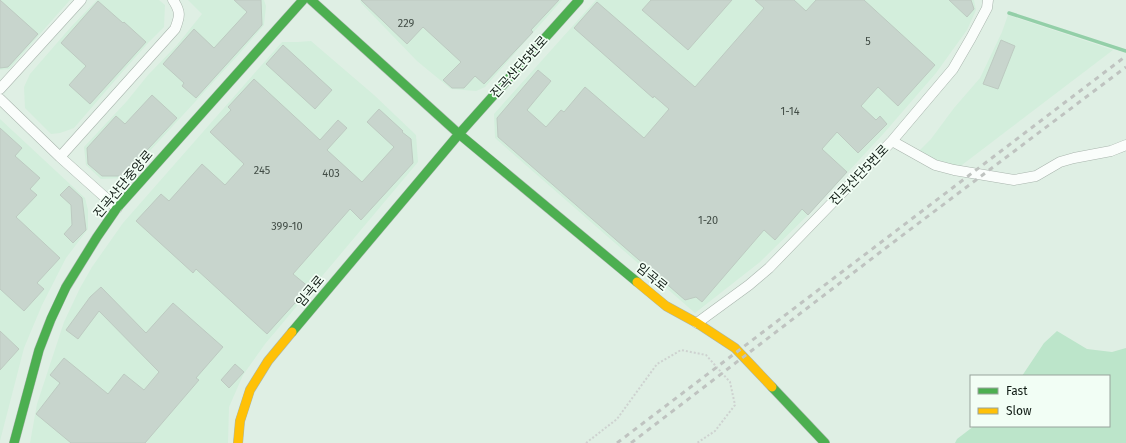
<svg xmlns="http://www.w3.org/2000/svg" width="1126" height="443" viewBox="0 0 1126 443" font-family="'Fira Sans','Noto Sans KR',sans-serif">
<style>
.built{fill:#d3eedc}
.green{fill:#bce5ca}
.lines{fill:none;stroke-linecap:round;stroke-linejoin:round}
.stream{stroke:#93cfa8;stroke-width:3.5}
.building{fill:#c8d5cd;stroke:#bdcac1}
.street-casing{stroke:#a9b5ad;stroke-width:11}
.fast-casing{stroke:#a9b5ad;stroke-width:10}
.slow-casing{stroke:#a9b5ad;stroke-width:10}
.path{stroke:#ced2d0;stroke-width:2;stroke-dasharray:2 2;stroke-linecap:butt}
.street{stroke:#fafdfb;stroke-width:10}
.fast{stroke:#4caf50;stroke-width:9}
.slow{stroke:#ffc107;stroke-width:9}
.rail{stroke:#bfc3c0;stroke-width:3;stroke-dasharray:5 5;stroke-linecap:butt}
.labels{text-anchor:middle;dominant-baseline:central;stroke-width:3.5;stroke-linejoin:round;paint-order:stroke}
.number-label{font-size:11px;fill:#424d46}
.street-label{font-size:13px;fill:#121d16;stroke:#f2fef5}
</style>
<rect width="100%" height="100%" fill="#dfefe4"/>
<path class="built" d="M 0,0 L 70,0 L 9,69 L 0,70 Z
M 97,0 L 159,0 L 165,5 L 164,27 L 149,42 L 124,70 L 74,128 L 60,133 L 51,134 L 25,108 L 24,87 L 30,74 L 70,28 Z
M 188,0 L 264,0 L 266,6 L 264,25 L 240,53 L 125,178 L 101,179 L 86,165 L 84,147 L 127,101 L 148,75 L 177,45 L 202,14 Z
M 360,0 L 562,0 L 485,87 L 476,91 L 451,89 L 417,61 L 361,3 Z
M 596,0 L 974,0 L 976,10 L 967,30 L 936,73 L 884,133 L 810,213 L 760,262 L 695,313 L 495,138 L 494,114 Z
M 1008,15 L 1113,50 L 958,168 L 943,165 L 918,152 L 931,139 L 954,108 L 980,78 L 1002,32 Z
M 311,41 L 374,95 L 416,135 L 418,162 L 265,344 L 243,375 L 229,407 L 228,443 L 30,443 L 37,404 L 64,322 L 80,288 L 92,267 L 123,223 L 282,42 L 298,42 Z
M 0,119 L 85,198 L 88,210 L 88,229 L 66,258 L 42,305 L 24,348 L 0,441 Z"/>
<path class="green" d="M 1057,331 L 1087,349 L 1112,352 L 1126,348 L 1126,443 L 955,443 L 957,439 L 974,426 L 1109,426 L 1109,376 L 1022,376 L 1044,343 Z"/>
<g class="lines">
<path class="stream" d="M 1009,13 L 1126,51"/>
</g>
<path class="building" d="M 0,0 L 38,34 L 8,67 L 0,68 Z
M 234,0 L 261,0 L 262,25 L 196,98 L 182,86 L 184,83 L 163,64 L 194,29 L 214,48 L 247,12 Z
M 361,0 L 559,0 L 531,30 L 533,32 L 484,84 L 475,76 L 464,88 L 452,88 L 443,80 L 461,62 L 423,27 L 407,44 Z
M 651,0 L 732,0 L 688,50 L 642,10 Z
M 755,0 L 794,0 L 806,11 L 816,0 L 864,0 L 935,65 L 898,106 L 878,87 L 861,106 L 876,120 L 880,116 L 887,124 L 858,153 L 837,132 L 822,149 L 847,172 L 808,215 L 802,209 L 775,240 L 764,230 L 702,302 L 696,297 L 685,300 L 498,137 L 497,118 L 538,70 L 551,81 L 527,110 L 546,127 L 561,110 L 564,112 L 585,87 L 644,138 L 669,109 L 654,96 L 653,98 L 574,28 L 597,2 L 695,87 L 764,8 Z
M 949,0 L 971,0 L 974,9 L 967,17 Z
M 98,1 L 123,23 L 124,22 L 146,42 L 90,104 L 69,85 L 86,66 L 61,43 Z
M 1001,40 L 1015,46 L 998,89 L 983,84 Z
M 283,45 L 332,90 L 315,109 L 266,64 Z
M 254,79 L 320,140 L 338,120 L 347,128 L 327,150 L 362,182 L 394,147 L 367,122 L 379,109 L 403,131 L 402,132 L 411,139 L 413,163 L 361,220 L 350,209 L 293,274 L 310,288 L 296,304 L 295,303 L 267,334 L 196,269 L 193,273 L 136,221 L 161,194 L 169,201 L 202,164 L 225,185 L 244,164 L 210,132 L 231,110 L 228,107 Z
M 152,95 L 177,118 L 123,176 L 102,176 L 88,164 L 87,148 L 116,116 L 125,124 Z
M 0,128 L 22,148 L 15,156 L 40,178 L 30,189 L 37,195 L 16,217 L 60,258 L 37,283 L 44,289 L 24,311 L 0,289 Z
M 69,186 L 82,198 L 86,230 L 73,243 L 64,234 L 72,225 L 71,205 L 60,195 Z
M 101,287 L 146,333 L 173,303 L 223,347 L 196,378 L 199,380 L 145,443 L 71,443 L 36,414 L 60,383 L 50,375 L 64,358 L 108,394 L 124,374 L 144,390 L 159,372 L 99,311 L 78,339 L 66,330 L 90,297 Z
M 0,331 L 19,349 L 0,370 Z
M 235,364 L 244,372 L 229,388 L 221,380 Z"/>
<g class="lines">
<g class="street-casing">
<path id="street" d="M 0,89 L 81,0
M 0,99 L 60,157 L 117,208
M 892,141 L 935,165 L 954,170 L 1014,180 L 1036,176 L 1060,162 L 1074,158 L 1111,151 L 1126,145
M 60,157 L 175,29 C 180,16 181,12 173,0
M 697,323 L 749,285 L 769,268 L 892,141 L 953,69 L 971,38 L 987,8 L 988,0"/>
</g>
<g class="fast-casing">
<path id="fast" d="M 311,0 L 459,134 L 637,282
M 292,332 L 459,134 L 579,0
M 772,387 L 825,443
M 14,443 L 39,350 L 51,319 L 66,287 L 97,237 L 117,208 L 303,0"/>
</g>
<g class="slow-casing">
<path id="slow" d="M 637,282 L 666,306 L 697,323 L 735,348 L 772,387
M 238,443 L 240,421 L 250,390 L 268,361 L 292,332"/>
</g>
<path class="path" d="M 586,443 L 617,419 L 657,364 L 681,350 L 706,355 L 730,382 L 735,405 L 715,431 L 697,443"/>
<use href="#street" class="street"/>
<use href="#fast" class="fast"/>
<use href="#slow" class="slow"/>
<path class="rail" d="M 617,443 L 1126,56
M 631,443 L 887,247 L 1126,67"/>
</g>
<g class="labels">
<g class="number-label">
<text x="406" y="23">229</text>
<text x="868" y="41">5</text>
<text x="790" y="111">1-14</text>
<text x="262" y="170">245</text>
<text x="331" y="173">403</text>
<text x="708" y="220">1-20</text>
<text x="287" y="226">399-10</text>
</g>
<g class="street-label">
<text transform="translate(519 67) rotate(-48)">진곡산단5번로</text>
<text transform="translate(859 175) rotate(-46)">진곡산단5번로</text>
<text transform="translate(123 184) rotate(-50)">진곡산단중앙로</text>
<text transform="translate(652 277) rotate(39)">임곡로</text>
<text transform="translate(310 291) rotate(-50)">임곡로</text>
</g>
</g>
<rect x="970" y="375" width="140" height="52" fill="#f2fef5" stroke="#98a49c"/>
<rect x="978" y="388" width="20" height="6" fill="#4caf50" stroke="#98a49c"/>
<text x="1006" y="395" font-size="12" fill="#121d16">Fast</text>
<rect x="978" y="408" width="20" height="6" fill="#ffc107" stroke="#98a49c"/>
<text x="1006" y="415" font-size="12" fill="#121d16">Slow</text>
</svg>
